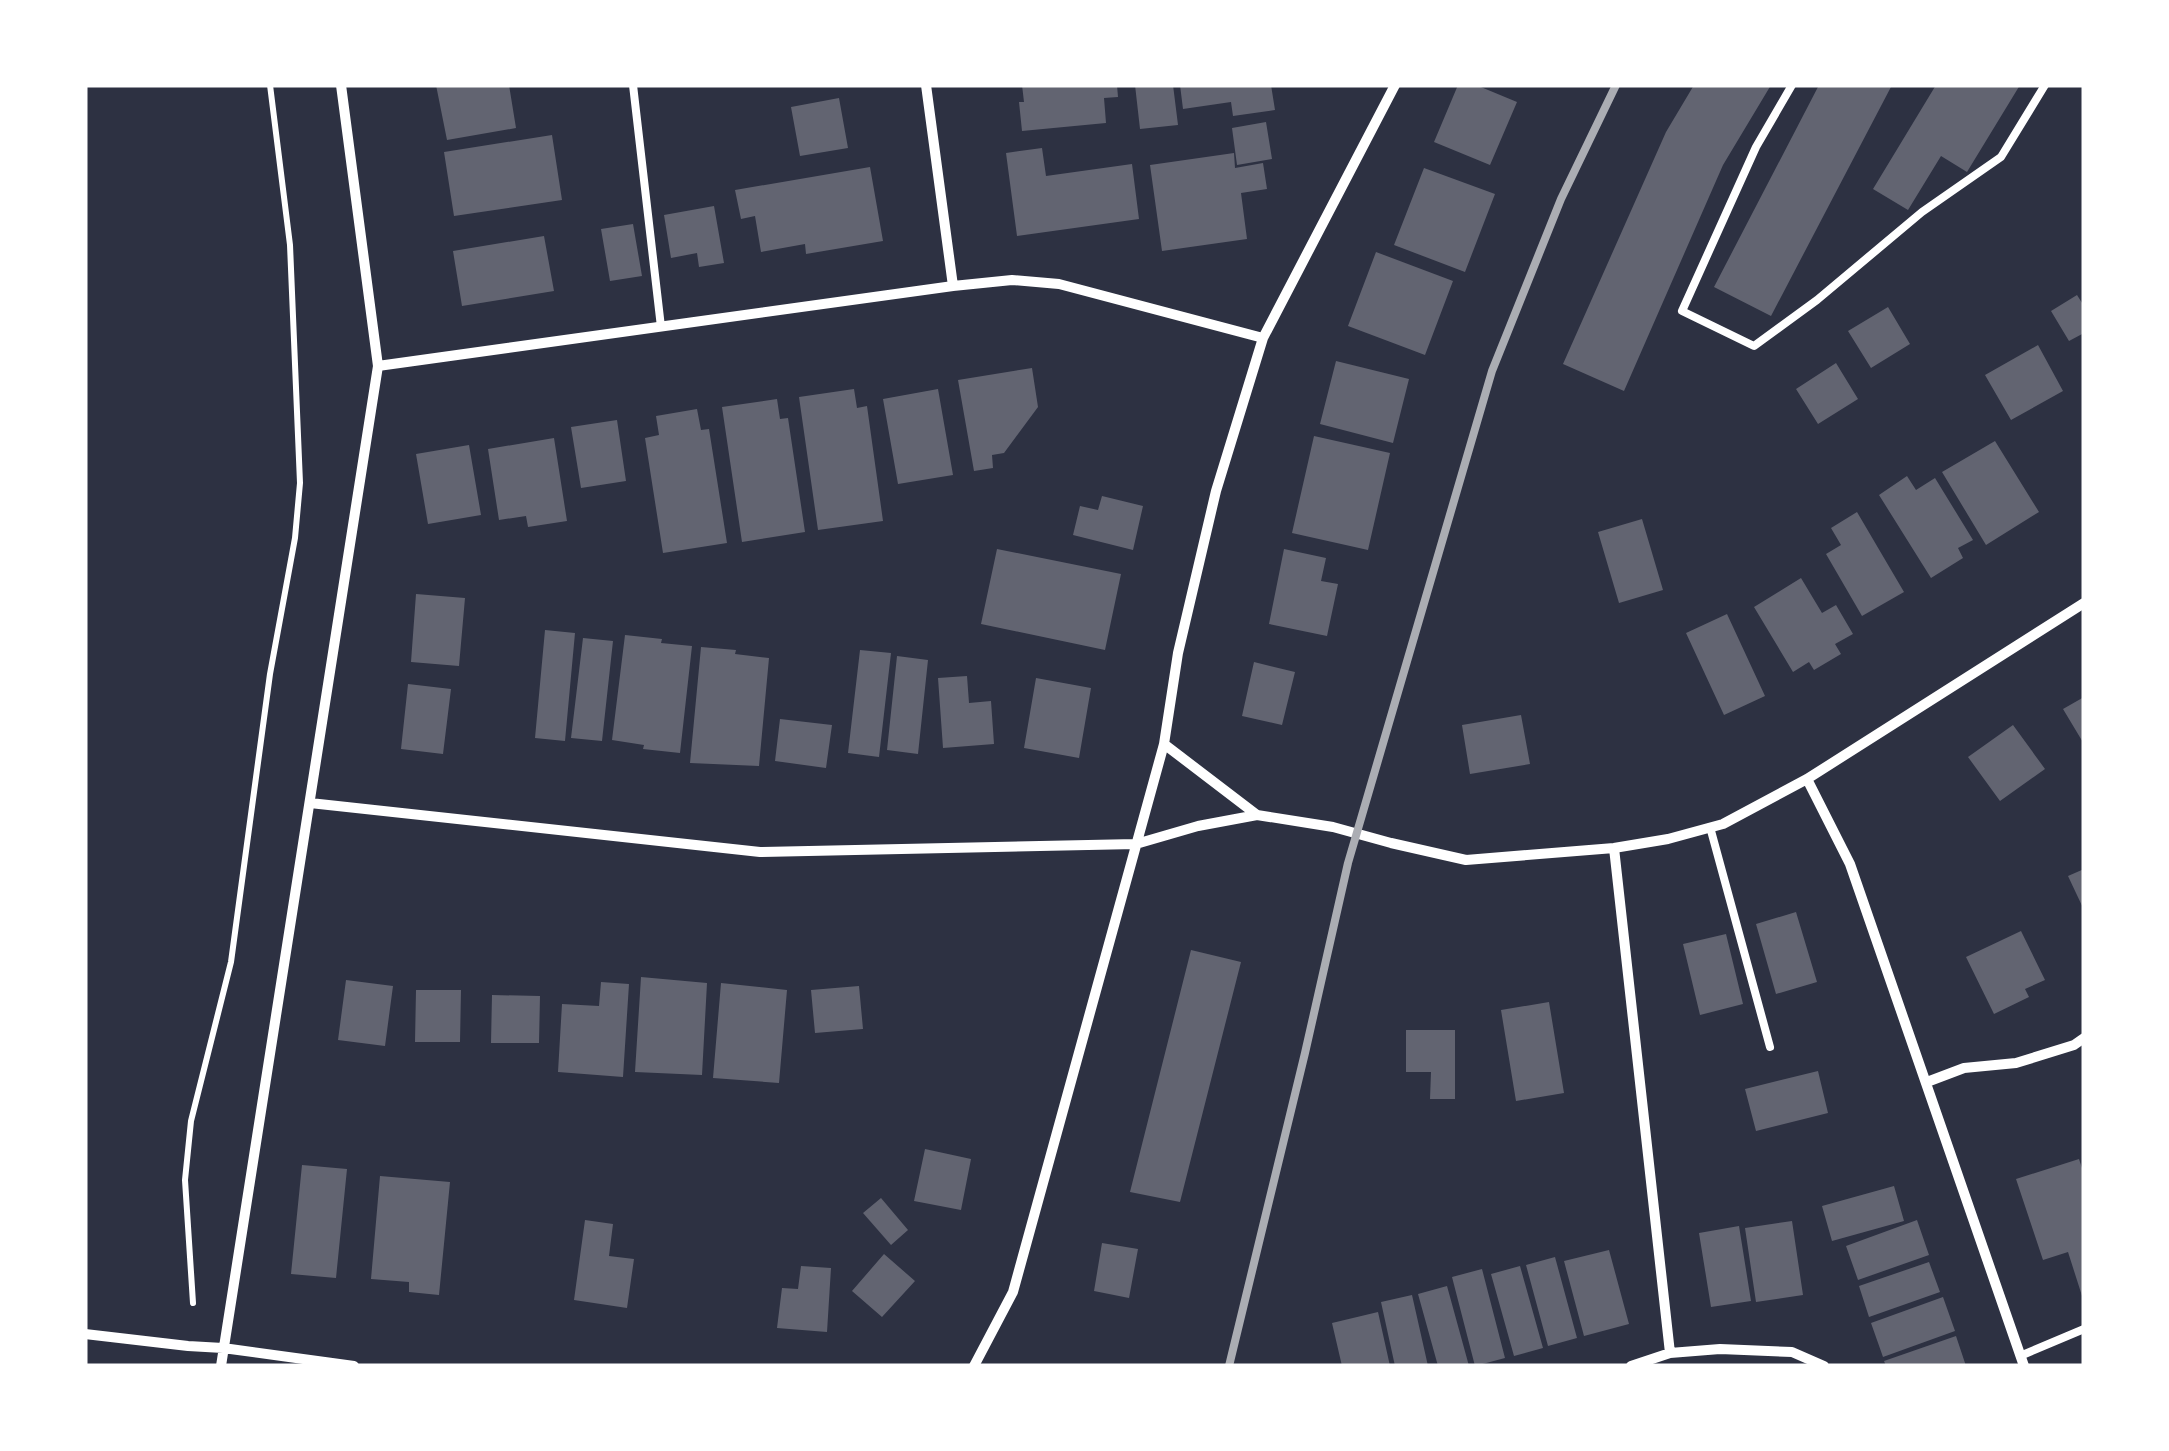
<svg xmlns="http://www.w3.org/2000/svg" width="2169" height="1451" viewBox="0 0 2169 1451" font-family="Overpass,sans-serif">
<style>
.building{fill:#626471}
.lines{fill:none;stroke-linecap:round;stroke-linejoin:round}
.path{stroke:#fff;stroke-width:6}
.service{stroke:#fff;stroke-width:8}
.minor{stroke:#fff;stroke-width:10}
.rail{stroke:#abadb3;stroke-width:8}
</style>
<rect width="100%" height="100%" fill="#2d3142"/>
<path class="building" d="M 436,85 L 509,85 L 516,128 L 447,140 Z
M 1022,85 L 1117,85 L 1118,97 L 1104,98 L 1106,123 L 1022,131 L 1019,102 L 1024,102 Z
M 1135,85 L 1173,85 L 1178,125 L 1140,129 Z
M 1180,85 L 1271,85 L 1275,110 L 1233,116 L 1231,102 L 1183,109 Z
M 1458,85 L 1476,85 L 1517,102 L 1490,165 L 1434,142 Z
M 1694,85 L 1771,85 L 1723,165 L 1624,391 L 1563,364 L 1666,132 Z
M 1819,85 L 1892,85 L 1771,316 L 1714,287 Z
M 1936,85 L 2020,85 L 1967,172 L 1941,156 L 1908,210 L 1873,189 Z
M 839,98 L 848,148 L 800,156 L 791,107 Z
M 1266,122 L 1272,159 L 1237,165 L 1232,128 Z
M 552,135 L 562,200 L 454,216 L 444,152 Z
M 1042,148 L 1046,176 L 1132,164 L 1139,219 L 1017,236 L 1006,153 Z
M 1234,153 L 1235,168 L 1263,163 L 1267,189 L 1241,193 L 1247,239 L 1162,251 L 1150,165 Z
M 870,167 L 883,241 L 806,254 L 805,244 L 761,252 L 755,216 L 741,219 L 735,190 Z
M 1424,168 L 1495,194 L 1465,272 L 1394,245 Z
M 714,206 L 724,263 L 699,267 L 697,253 L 671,258 L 664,215 Z
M 633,224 L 642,276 L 610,281 L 601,229 Z
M 544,236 L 554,291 L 462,306 L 453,251 Z
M 1376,252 L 1453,281 L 1425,355 L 1348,326 Z
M 2077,295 L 2084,306 L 2084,333 L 2069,341 L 2051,311 Z
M 1888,307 L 1910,344 L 1871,368 L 1848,331 Z
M 2038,345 L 2063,391 L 2011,420 L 1985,375 Z
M 1336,361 L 1409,379 L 1393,443 L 1320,424 Z
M 1836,363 L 1858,399 L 1818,424 L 1796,389 Z
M 1032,368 L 1038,407 L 1004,453 L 992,455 L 993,468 L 974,471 L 958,380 Z
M 854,389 L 857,408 L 867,406 L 883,521 L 818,530 L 799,397 Z
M 938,389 L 953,475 L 898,484 L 883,399 Z
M 777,399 L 780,419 L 788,418 L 805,532 L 742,542 L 722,407 Z
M 697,409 L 701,430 L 709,429 L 727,543 L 663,553 L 645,438 L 659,435 L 656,416 Z
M 617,420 L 626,481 L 581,488 L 571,427 Z
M 1314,436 L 1390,453 L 1368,550 L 1292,533 Z
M 554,438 L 567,521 L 528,527 L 526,516 L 499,520 L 488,449 Z
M 1995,441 L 2039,512 L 1986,545 L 1942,472 Z
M 469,445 L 481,515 L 428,524 L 416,454 Z
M 1907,476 L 1916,490 L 1935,478 L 1973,540 L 1958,548 L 1963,558 L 1931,578 L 1879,495 Z
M 1102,496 L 1143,506 L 1133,550 L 1073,535 L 1080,506 L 1098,510 Z
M 1857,512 L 1904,592 L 1862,616 L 1826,554 L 1841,545 L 1831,528 Z
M 1642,519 L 1663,590 L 1619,603 L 1598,532 Z
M 997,549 L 1121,574 L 1105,650 L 981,624 Z
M 1284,549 L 1326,558 L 1321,581 L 1338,584 L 1327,636 L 1269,624 Z
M 1801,578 L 1822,613 L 1836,605 L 1853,634 L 1835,644 L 1841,654 L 1814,670 L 1809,662 L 1793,672 L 1754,607 Z
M 416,594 L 465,598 L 459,666 L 411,662 Z
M 1727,614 L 1765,696 L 1724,715 L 1686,633 Z
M 545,630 L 575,633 L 565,741 L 535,738 Z
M 625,635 L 662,639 L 661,643 L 692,646 L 680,753 L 643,749 L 644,745 L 612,740 Z
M 583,638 L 613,641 L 602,741 L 571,738 Z
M 701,647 L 736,650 L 735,654 L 769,658 L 759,766 L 690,763 Z
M 860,650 L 891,653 L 879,757 L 848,753 Z
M 897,656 L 928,660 L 918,754 L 887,750 Z
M 1254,662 L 1295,672 L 1282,725 L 1242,716 Z
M 967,676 L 969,703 L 991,701 L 994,744 L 943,748 L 938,678 Z
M 1036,678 L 1091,688 L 1079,758 L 1024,748 Z
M 408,684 L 451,689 L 443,754 L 401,749 Z
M 2084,697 L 2084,744 L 2063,709 Z
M 1521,715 L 1530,764 L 1470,774 L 1462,725 Z
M 780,719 L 832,725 L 826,768 L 775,761 Z
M 2013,725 L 2045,769 L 2000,801 L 1968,757 Z
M 2084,869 L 2084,910 L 2068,876 Z
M 1796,912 L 1817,982 L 1776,994 L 1756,924 Z
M 2021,931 L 2045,980 L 2025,989 L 2029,997 L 1994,1014 L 1966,957 Z
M 1726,934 L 1743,1004 L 1700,1015 L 1683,944 Z
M 1191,950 L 1241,962 L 1180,1202 L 1130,1192 Z
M 641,977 L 707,983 L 702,1075 L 635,1072 Z
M 346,980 L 393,986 L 385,1046 L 338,1040 Z
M 601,982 L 629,984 L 623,1077 L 558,1072 L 562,1004 L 599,1006 Z
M 721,983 L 787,990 L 779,1083 L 713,1078 Z
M 859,986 L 863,1029 L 815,1033 L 811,990 Z
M 416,990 L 461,990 L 460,1042 L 415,1042 Z
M 492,995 L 540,996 L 539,1043 L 491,1043 Z
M 1549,1002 L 1564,1093 L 1516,1101 L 1501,1010 Z
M 1406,1030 L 1455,1030 L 1455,1099 L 1430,1099 L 1431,1072 L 1406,1072 Z
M 1818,1071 L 1828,1113 L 1756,1131 L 1745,1089 Z
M 925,1149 L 971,1159 L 961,1210 L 914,1201 Z
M 2079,1159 L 2084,1174 L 2083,1299 L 2068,1252 L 2043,1260 L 2016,1179 Z
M 302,1165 L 347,1169 L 336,1278 L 291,1274 Z
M 380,1176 L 450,1182 L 439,1295 L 409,1292 L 409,1282 L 371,1279 Z
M 1894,1186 L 1904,1221 L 1832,1241 L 1822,1206 Z
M 881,1198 L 908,1230 L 891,1245 L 863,1213 Z
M 585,1220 L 613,1224 L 609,1256 L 634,1259 L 627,1308 L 574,1300 Z
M 1917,1220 L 1929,1255 L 1858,1280 L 1846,1246 Z
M 1792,1221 L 1803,1295 L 1756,1302 L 1745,1228 Z
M 1739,1226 L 1751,1301 L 1711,1307 L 1699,1233 Z
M 1102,1243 L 1138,1249 L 1129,1298 L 1094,1291 Z
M 1609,1250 L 1629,1324 L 1584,1336 L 1564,1261 Z
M 884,1254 L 915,1281 L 882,1317 L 852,1291 Z
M 1555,1257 L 1577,1338 L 1548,1346 L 1526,1265 Z
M 1929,1262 L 1940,1292 L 1869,1317 L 1859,1286 Z
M 801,1266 L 831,1268 L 827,1332 L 777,1328 L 782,1288 L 798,1289 Z
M 1520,1266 L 1543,1348 L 1514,1356 L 1491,1274 Z
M 1482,1269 L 1505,1358 L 1475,1366 L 1452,1277 Z
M 1447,1286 L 1469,1366 L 1438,1366 L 1418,1294 Z
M 1412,1295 L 1428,1366 L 1395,1366 L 1381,1302 Z
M 1943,1297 L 1955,1331 L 1883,1357 L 1871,1323 Z
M 1378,1312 L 1390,1366 L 1342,1366 L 1332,1323 Z
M 1956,1336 L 1966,1366 L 1886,1366 L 1884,1361 Z"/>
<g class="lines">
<path class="path" d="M 193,1303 L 185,1180 L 191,1121 L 231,962 L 270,674 L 295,538 L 300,483 L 290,245 L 270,85"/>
<path class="service" d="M 633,85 L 661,327
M 1792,85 L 1756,147 L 1682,311 L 1754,346 L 1817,300 L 1922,212 L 2001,157 L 2045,85
M 1710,827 L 1770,1047
M 2020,1356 L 2084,1329"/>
<path class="minor" d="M 926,85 L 953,286
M 378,366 L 953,286 L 1012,280 L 1059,284 L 1263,338
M 1164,744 L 1257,815
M 1807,779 L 1850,864 L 2024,1366
M 310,803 L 760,852 L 1136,844 L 1198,826 L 1257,815 L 1333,827 L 1391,843 L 1466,860 L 1614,848 L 1668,839 L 1723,824 L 1807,779 L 2084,603
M 1614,848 L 1670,1353
M 1927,1082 L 1964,1068 L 2016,1063 L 2074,1045 L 2084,1038
M 85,1334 L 188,1346 L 223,1348 L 354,1366
M 221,1366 L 378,366 L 341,85
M 974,1366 L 1013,1292 L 1164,744 L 1178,653 L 1216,491 L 1263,338 L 1395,85
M 1631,1366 L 1670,1353 L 1720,1349 L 1792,1352 L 1824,1366"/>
<path class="rail" d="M 1229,1366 L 1305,1053 L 1348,863 L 1492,371 L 1561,199 L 1616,85"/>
</g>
<rect width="2169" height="1451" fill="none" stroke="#ffffff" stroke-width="175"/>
</svg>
